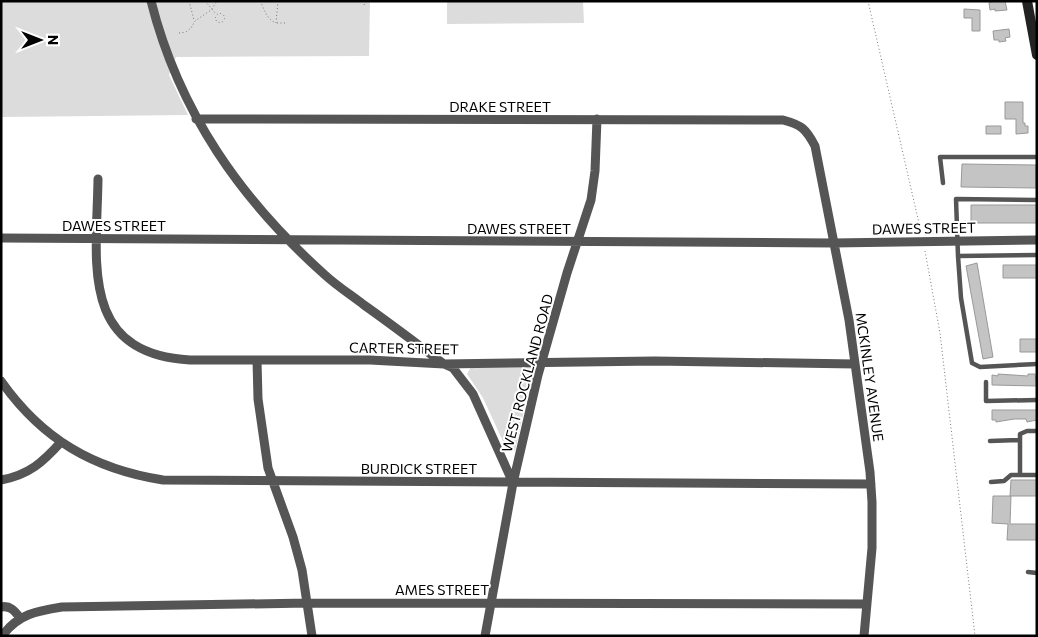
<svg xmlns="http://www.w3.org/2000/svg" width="1038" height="637" viewBox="0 0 1038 637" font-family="Commissioner,sans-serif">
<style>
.green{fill:#dcdcdc}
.building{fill:#c4c4c4;stroke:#999}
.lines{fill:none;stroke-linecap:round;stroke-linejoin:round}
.path{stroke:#777;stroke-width:1;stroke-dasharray:1 2.5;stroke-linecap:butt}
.lane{stroke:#555;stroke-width:4.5}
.street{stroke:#555;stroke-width:9}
.secondary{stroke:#222;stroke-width:10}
.labels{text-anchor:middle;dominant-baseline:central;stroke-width:4;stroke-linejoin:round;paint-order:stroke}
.street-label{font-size:14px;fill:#000;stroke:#fff}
</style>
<rect width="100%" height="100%" fill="#fff"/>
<path class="green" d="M 1,1 L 370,1 L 369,56 L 176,57 L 169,75 L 188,115 L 1,117 Z
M 447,1 L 583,1 L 584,23 L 447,24 Z
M 471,367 L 531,367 L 532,374 L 515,451 L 507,450 L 483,398 L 467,374 Z"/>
<path class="building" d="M 994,1 L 1005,1 L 1007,10 L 995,11 L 995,9 L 990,10 L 989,3 Z
M 964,9 L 980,10 L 980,31 L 972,31 L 972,18 L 964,18 Z
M 1009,29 L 1010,37 L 1005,38 L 1006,41 L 999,42 L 999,40 L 994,40 L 993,31 Z
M 1005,102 L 1023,102 L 1023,123 L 1025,123 L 1025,126 L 1028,126 L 1028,133 L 1016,134 L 1016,119 L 1005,119 Z
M 986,126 L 1001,126 L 1001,134 L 986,134 Z
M 962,164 L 1036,165 L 1036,188 L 961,187 Z
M 971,205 L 1037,205 L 1037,223 L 971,223 Z
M 977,263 L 993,357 L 983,359 L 966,266 Z
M 1003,265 L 1037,265 L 1037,278 L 1003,278 Z
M 1020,339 L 1037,339 L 1037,352 L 1020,352 Z
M 998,374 L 1028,376 L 1028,374 L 1035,374 L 1037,386 L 992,385 L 992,375 L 998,376 Z
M 992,410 L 1037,410 L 1037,420 L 1027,422 L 1026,419 L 1014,419 L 996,422 L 996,420 L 992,420 Z
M 1011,480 L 1037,480 L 1037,496 L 1010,496 Z
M 993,496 L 1011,496 L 1010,524 L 1037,524 L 1037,540 L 1007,540 L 1008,524 L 992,523 Z"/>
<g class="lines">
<path class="path" d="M 189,1 L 194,20
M 205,1 L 216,14
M 260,1 C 265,10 266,19 276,23 L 278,1
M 868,1 L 921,232
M 364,5 L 366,1
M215.5 18a4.5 4.5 0 1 1 9 0a4.5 4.5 0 1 1-9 0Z
M 277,23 L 287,23
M 179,33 L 186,32 L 191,28 L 195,21 L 211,10 L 217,1
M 925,251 L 940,333 L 975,636"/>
<path class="lane" d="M 943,183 L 940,157 L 1037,157
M 1037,255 L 958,256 L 961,298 L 972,363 L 980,367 L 1037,364
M 958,256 L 956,199 L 1037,200
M 986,382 L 986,401 L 1037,400
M 1037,431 L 1027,431 L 1020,434 L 1020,475 L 1037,475
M 990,441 L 1020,440
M 991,482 L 1004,481 L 1011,475 L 1020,475
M 1028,572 L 1037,573"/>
<path class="street" d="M 151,1 C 179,112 241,200 325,275 C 337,286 351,295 364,305 C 391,324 417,344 444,364 L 453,368 L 473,394 L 513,483
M 196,119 L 783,120 C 802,125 806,129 815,146 L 849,320 L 870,472 L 872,502 L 872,548 L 864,636
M 98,179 C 97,260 78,354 190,360 L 370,360 L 444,364 L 655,361 L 855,364
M 1,238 L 833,243 L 1037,240
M 257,360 L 258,399 L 268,468 L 293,537 L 302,570 L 312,636
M 1,381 C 42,439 93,469 163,480 L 871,484
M 1,480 C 29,475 43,462 61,442
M 1,607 C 10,605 15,611 20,618
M 2,636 C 18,614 37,611 62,607 L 308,603 L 867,604
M 485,636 L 513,483 L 538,375 L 567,273 L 591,200 L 595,171 L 597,119"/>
<path class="secondary" d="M 1027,1 L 1037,55"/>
</g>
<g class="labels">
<g class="street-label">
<text x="500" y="106">DRAKE STREET</text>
<text x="114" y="225">DAWES STREET</text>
<text x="519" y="228">DAWES STREET</text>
<text transform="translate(924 228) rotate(-1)">DAWES STREET</text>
<text transform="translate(404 348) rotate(1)">CARTER STREET</text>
<text transform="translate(527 373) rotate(-75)">WEST ROCKLAND ROAD</text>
<text transform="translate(870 377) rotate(82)">MCKINLEY AVENUE</text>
<text x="419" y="468">BURDICK STREET</text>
<text x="442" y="589">AMES STREET</text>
</g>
</g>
<rect width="1038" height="637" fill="none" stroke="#000000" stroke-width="5"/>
<g transform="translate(40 40) rotate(90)" stroke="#ffffff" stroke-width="4" paint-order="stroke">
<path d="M0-4L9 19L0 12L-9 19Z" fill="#000000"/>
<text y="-8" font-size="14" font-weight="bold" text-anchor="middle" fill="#000000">N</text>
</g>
</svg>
